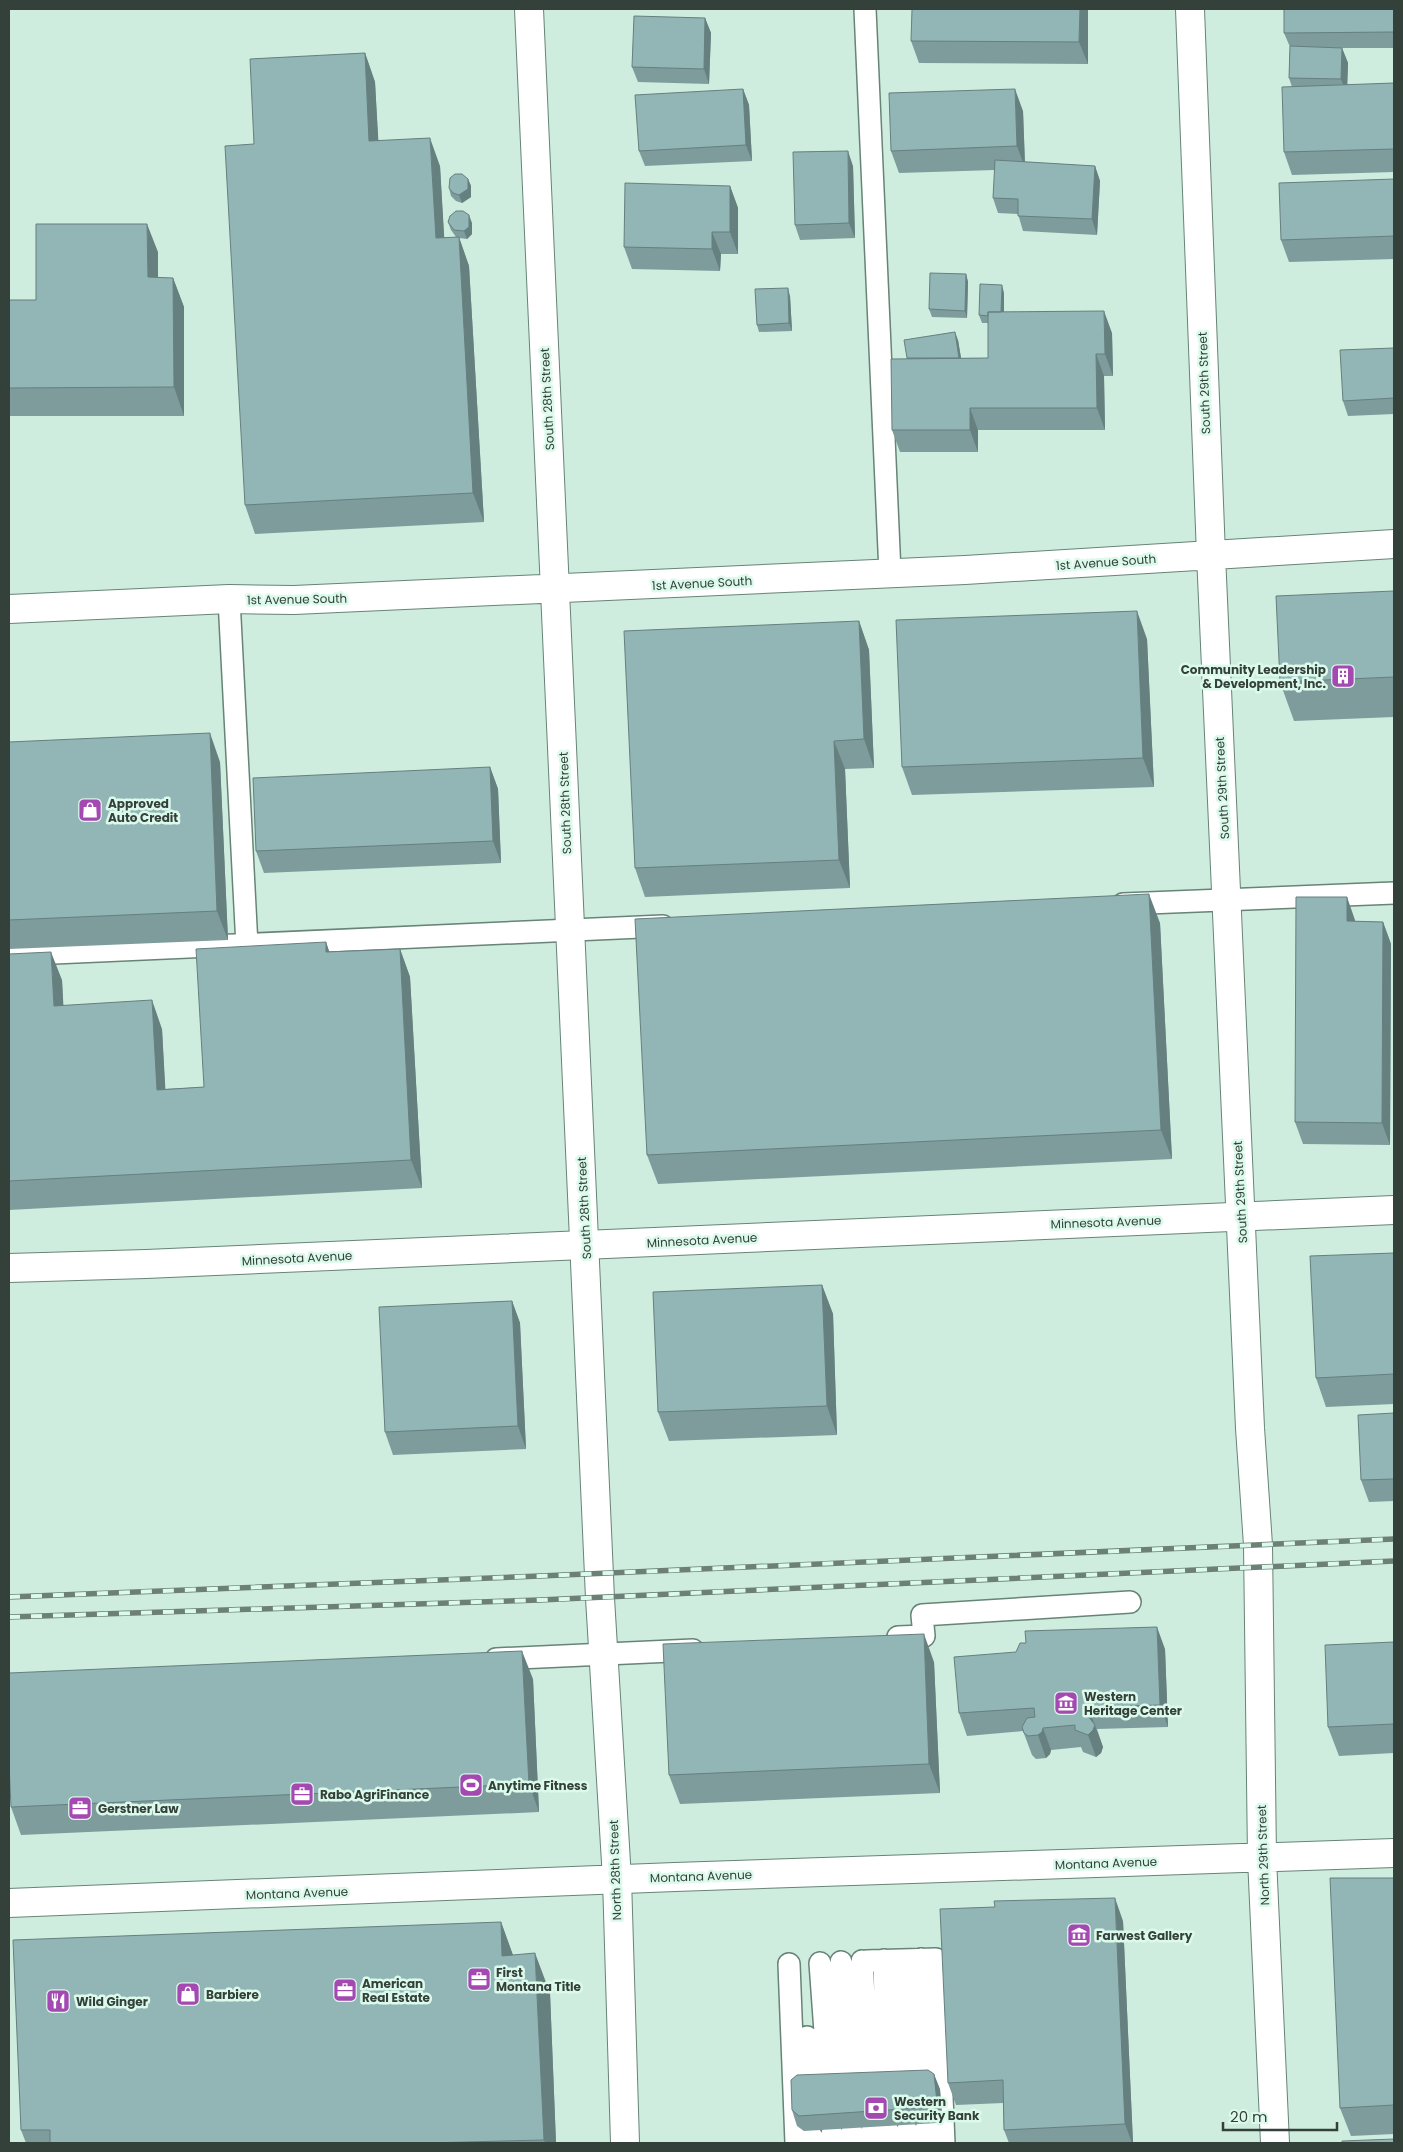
<svg xmlns="http://www.w3.org/2000/svg" width="1403" height="2152" viewBox="0 0 1403 2152" font-family="Poppins,sans-serif">
<style>
.lines{fill:none;stroke-linecap:round;stroke-linejoin:round}
.lane-casing{stroke:#678476;stroke-width:24}
.street-casing{stroke:#678476;stroke-width:30}
.secondary-casing{stroke:#678476;stroke-width:30}
.lane{stroke:#fff;stroke-width:21}
.street{stroke:#fff;stroke-width:28}
.secondary{stroke:#fff;stroke-width:28}
.rail-casing{stroke:#6d8077;stroke-width:5.5}
.rail{stroke:#dbfaeb;stroke-width:4;stroke-dasharray:11;stroke-linecap:butt}
.wall{fill:#7e9c9c}
.shaded-wall{fill:#667f7f}
.building{fill:#92b5b5;stroke:#667f7f}
.labels{text-anchor:middle;dominant-baseline:central;stroke-width:5;stroke-linejoin:round;paint-order:stroke}
.street-label{font-size:12px;fill:#34403a;stroke:#dbfaeb}
.poi-label{font-size:12px;font-weight:bold;fill:#34403a;stroke:#dbfaeb;text-anchor:start}
</style>
<rect width="100%" height="100%" fill="#ceedde"/>
<g class="lines">
<g class="lane-casing">
<path id="lane" d="M 865,9 L 890,573
M 229,599 L 247,946
M 1123,904 L 1394,893
M 9,955 L 663,926
M 898,1637 L 924,1636 L 922,1615 L 1130,1602
M 496,1659 L 693,1650
M 921,1959 L 925,2082
M 884,1960 L 887,2085
M 904,1960 L 907,2084
M 862,1961 L 869,2085
M 866,1961 L 936,1959 L 944,2143
M 841,1962 L 849,2086
M 820,1963 L 829,2087
M 789,1964 L 796,2143
M 807,2037 L 809,2089
M 887,2129 L 887,2143
M 926,2129 L 926,2143
M 872,2131 L 872,2143
M 907,2131 L 907,2143
M 852,2132 L 853,2143
M 832,2134 L 832,2143
M 812,2137 L 812,2143"/>
</g>
<g class="street-casing">
<path id="street" d="M 1190,9 L 1211,555
M 9,1268 L 146,1264 L 1394,1210
M 617,1879 L 625,2143"/>
</g>
<g class="secondary-casing">
<path id="secondary" d="M 529,9 L 600,1598 L 617,1879
M 1211,555 L 1250,1428 L 1258,1545 L 1262,1858 L 1275,2143
M 9,609 L 229,599 L 294,600 L 965,570 L 1394,544
M 9,1903 L 675,1877 L 1394,1853"/>
</g>
<use href="#lane" class="lane"/>
<use href="#street" class="street"/>
<use href="#secondary" class="secondary"/>
<g class="rail-casing">
<path id="rail" d="M 9,1597 L 540,1576 L 1394,1539
M 9,1617 L 540,1600 L 1394,1561"/>
</g>
<use href="#rail" class="rail"/>
</g>
<path class="wall" d="M 1088,9 L 1088,64 L 919,63 L 911,41 Z
M 1394,9 L 1394,48 L 1337,48 L 1342,48 L 1348,63 L 1347,85 L 1394,83 L 1394,172 L 1292,175 L 1284,152 L 1292,87 L 1289,78 L 1290,47 L 1284,33 Z
M 705,18 L 711,33 L 709,84 L 638,82 L 632,67 Z
M 365,53 L 375,82 L 378,140 L 440,166 L 444,238 L 456,237 L 451,230 L 448,222 L 472,223 L 472,234 L 467,239 L 459,238 L 469,266 L 484,522 L 255,534 L 245,505 L 254,144 Z
M 743,89 L 749,105 L 752,161 L 645,166 L 639,151 Z
M 1023,111 L 1025,162 L 1095,166 L 1100,181 L 1097,235 L 1023,231 L 1018,214 L 998,213 L 993,198 L 995,170 L 899,173 L 891,151 Z
M 853,166 L 855,238 L 800,240 L 795,225 Z
M 468,179 L 471,186 L 471,197 L 462,203 L 456,201 L 451,196 L 449,188 Z
M 1394,179 L 1394,259 L 1289,262 L 1281,240 Z
M 730,186 L 738,208 L 738,254 L 721,254 L 720,271 L 632,269 L 624,247 Z
M 158,252 L 158,278 L 173,278 L 184,307 L 184,416 L 9,416 L 9,300 L 36,300 Z
M 966,274 L 968,282 L 967,318 L 932,317 L 929,309 Z
M 1004,293 L 1004,312 L 1112,333 L 1113,376 L 1104,376 L 1105,430 L 978,430 L 978,452 L 900,452 L 892,430 L 907,358 L 958,340 L 961,358 L 988,358 L 988,323 L 982,323 L 979,315 Z
M 790,296 L 792,331 L 759,332 L 757,325 Z
M 1394,348 L 1394,414 L 1348,416 L 1343,401 Z
M 1394,591 L 1394,717 L 1294,721 L 1280,682 Z
M 859,621 L 869,650 L 874,768 L 845,769 L 850,888 L 645,897 L 635,868 Z
M 1147,639 L 1154,787 L 912,795 L 902,767 Z
M 9,742 L 220,762 L 228,940 L 9,949 Z
M 490,767 L 498,789 L 501,863 L 264,873 L 256,851 Z
M 1355,920 L 1355,921 L 1383,922 L 1391,944 L 1390,1145 L 1303,1144 L 1295,1122 Z
M 1160,923 L 1172,1159 L 658,1184 L 647,1155 Z
M 326,942 L 329,952 L 400,949 L 410,977 L 422,1188 L 9,1210 L 9,954 L 62,980 L 63,1005 L 162,1029 L 165,1089 L 204,1087 Z
M 1394,1253 L 1394,1404 L 1326,1407 L 1316,1378 Z
M 822,1285 L 833,1314 L 837,1435 L 669,1441 L 658,1412 Z
M 512,1301 L 520,1323 L 526,1449 L 393,1455 L 385,1432 Z
M 1394,1413 L 1394,1501 L 1369,1502 L 1361,1480 Z
M 1394,1642 L 1394,1753 L 1339,1756 L 1328,1727 Z
M 1165,1649 L 1168,1727 L 1097,1729 L 1103,1747 L 1101,1753 L 1096,1757 L 1083,1752 L 1081,1747 L 1051,1750 L 1050,1754 L 1046,1758 L 1036,1759 L 1032,1755 L 1023,1731 L 967,1736 L 959,1713 Z
M 934,1662 L 940,1793 L 680,1804 L 669,1775 Z
M 533,1679 L 539,1812 L 21,1835 L 11,1807 Z
M 1394,1878 L 1394,2134 L 1351,2136 L 1340,2108 Z
M 1123,1921 L 1133,2143 L 1009,2143 L 1004,2130 L 1003,2103 L 956,2105 L 948,2083 Z
M 501,1922 L 513,1955 L 550,1993 L 556,2143 L 26,2143 L 21,2130 Z
M 940,2089 L 942,2117 L 937,2123 L 804,2131 L 797,2126 L 792,2110 Z"/>
<path class="shaded-wall" d="M 1080,9 L 1088,9 L 1088,64 L 1079,42 Z
M 705,18 L 711,33 L 709,84 L 704,69 Z
M 1342,48 L 1348,63 L 1347,95 L 1341,79 Z
M 365,53 L 375,82 L 380,169 L 369,141 Z
M 743,89 L 749,105 L 752,161 L 746,145 Z
M 1015,89 L 1023,111 L 1025,168 L 1017,146 Z
M 430,138 L 440,166 L 446,267 L 436,238 Z
M 848,151 L 853,166 L 855,238 L 849,223 Z
M 1095,166 L 1100,181 L 1097,235 L 1092,219 Z
M 468,179 L 471,186 L 471,197 L 462,203 L 459,195 Z
M 730,186 L 738,208 L 738,254 L 730,232 Z
M 469,215 L 472,223 L 472,234 L 467,239 L 464,231 Z
M 147,224 L 158,252 L 158,306 L 148,277 Z
M 712,232 L 721,254 L 720,271 L 712,249 Z
M 459,237 L 469,266 L 484,522 L 473,493 Z
M 966,274 L 968,282 L 967,318 L 965,311 Z
M 173,278 L 184,307 L 184,416 L 174,387 Z
M 1002,285 L 1004,293 L 1004,324 L 1001,316 Z
M 788,288 L 790,296 L 792,331 L 789,323 Z
M 1104,311 L 1112,333 L 1113,376 L 1105,354 Z
M 955,332 L 958,340 L 963,370 L 960,362 Z
M 1096,354 L 1104,376 L 1105,430 L 1097,408 Z
M 970,408 L 978,430 L 978,452 L 970,430 Z
M 1137,611 L 1147,639 L 1154,787 L 1143,758 Z
M 859,621 L 869,650 L 874,768 L 864,739 Z
M 210,733 L 220,762 L 228,940 L 217,911 Z
M 834,741 L 845,769 L 850,888 L 839,860 Z
M 490,767 L 498,789 L 501,863 L 493,841 Z
M 1149,894 L 1160,923 L 1172,1159 L 1161,1130 Z
M 1347,897 L 1355,920 L 1355,943 L 1347,921 Z
M 1383,922 L 1391,944 L 1390,1145 L 1382,1123 Z
M 326,942 L 336,971 L 326,952 Z
M 400,949 L 410,977 L 422,1188 L 411,1160 Z
M 51,952 L 62,980 L 65,1034 L 54,1006 Z
M 152,1000 L 162,1029 L 167,1118 L 157,1090 Z
M 822,1285 L 833,1314 L 837,1435 L 827,1406 Z
M 512,1301 L 520,1323 L 526,1449 L 518,1426 Z
M 1157,1627 L 1165,1649 L 1168,1727 L 1160,1705 Z
M 924,1634 L 934,1662 L 940,1793 L 929,1764 Z
M 522,1651 L 533,1679 L 539,1812 L 529,1784 Z
M 1088,1707 L 1103,1747 L 1101,1753 L 1096,1757 L 1088,1735 Z
M 1043,1728 L 1051,1750 L 1050,1754 L 1046,1758 L 1038,1735 Z
M 1115,1898 L 1123,1921 L 1133,2143 L 1132,2143 L 1125,2124 Z
M 501,1922 L 515,1961 L 502,1956 Z
M 535,1953 L 550,1993 L 556,2143 L 545,2143 L 544,2140 Z
M 934,2074 L 940,2089 L 942,2117 L 937,2123 L 932,2107 Z"/>
<path class="building" d="M 912,9 L 1080,9 L 1079,42 L 911,41 Z
M 1284,9 L 1394,9 L 1394,32 L 1284,33 Z
M 634,16 L 705,18 L 704,69 L 632,67 Z
M 1290,46 L 1342,48 L 1341,79 L 1289,78 Z
M 365,53 L 369,141 L 430,138 L 436,238 L 459,237 L 473,493 L 245,505 L 225,146 L 254,144 L 250,59 Z
M 1394,83 L 1394,149 L 1284,152 L 1282,87 Z
M 743,89 L 746,145 L 639,151 L 635,95 Z
M 1015,89 L 1017,146 L 891,151 L 889,93 Z
M 848,151 L 849,223 L 795,225 L 793,152 Z
M 995,160 L 1095,166 L 1092,219 L 1018,216 L 1018,199 L 993,198 Z
M 455,174 L 462,174 L 468,179 L 468,189 L 459,195 L 453,193 L 449,188 L 450,178 Z
M 1394,179 L 1394,236 L 1281,240 L 1279,183 Z
M 625,183 L 730,186 L 730,232 L 712,232 L 712,249 L 624,247 Z
M 456,211 L 463,211 L 469,215 L 469,227 L 464,231 L 454,230 L 448,222 L 450,216 Z
M 36,224 L 147,224 L 148,277 L 173,278 L 174,387 L 9,388 L 9,300 L 36,300 Z
M 930,273 L 966,274 L 965,311 L 929,309 Z
M 980,284 L 1002,285 L 1001,312 L 988,312 L 988,316 L 979,315 Z
M 788,288 L 789,323 L 757,325 L 755,289 Z
M 1104,311 L 1105,354 L 1096,354 L 1097,408 L 970,408 L 970,430 L 892,430 L 891,359 L 988,358 L 988,312 Z
M 955,332 L 959,358 L 907,358 L 904,340 Z
M 1394,348 L 1394,398 L 1343,401 L 1340,350 Z
M 1394,591 L 1394,677 L 1280,682 L 1276,596 Z
M 1137,611 L 1143,758 L 902,767 L 896,620 Z
M 859,621 L 864,739 L 834,741 L 839,860 L 635,868 L 624,631 Z
M 210,733 L 217,911 L 9,920 L 9,742 Z
M 490,767 L 493,841 L 256,851 L 253,778 Z
M 1149,894 L 1161,1130 L 647,1155 L 635,919 Z
M 1296,897 L 1347,897 L 1347,921 L 1383,922 L 1382,1123 L 1295,1122 Z
M 326,942 L 326,952 L 400,949 L 411,1160 L 9,1181 L 9,954 L 51,952 L 54,1006 L 152,1000 L 157,1090 L 204,1087 L 196,949 Z
M 1394,1253 L 1394,1374 L 1316,1378 L 1310,1256 Z
M 822,1285 L 827,1406 L 658,1412 L 653,1292 Z
M 512,1301 L 518,1426 L 385,1432 L 379,1307 Z
M 1394,1413 L 1394,1479 L 1361,1480 L 1358,1415 Z
M 1157,1627 L 1160,1705 L 1088,1707 L 1088,1716 L 1095,1725 L 1093,1730 L 1088,1735 L 1075,1730 L 1075,1725 L 1043,1728 L 1042,1732 L 1038,1735 L 1028,1736 L 1024,1733 L 1022,1727 L 1027,1718 L 1035,1717 L 1034,1708 L 959,1713 L 954,1657 L 1016,1652 L 1020,1643 L 1026,1643 L 1025,1631 Z
M 924,1634 L 929,1764 L 669,1775 L 663,1644 Z
M 1394,1642 L 1394,1724 L 1328,1727 L 1325,1645 Z
M 522,1651 L 529,1784 L 11,1807 L 9,1764 L 9,1673 Z
M 1330,1878 L 1394,1878 L 1394,2105 L 1340,2108 Z
M 1115,1898 L 1125,2124 L 1004,2130 L 1003,2080 L 948,2083 L 940,1909 L 995,1907 L 994,1901 Z
M 501,1922 L 502,1956 L 535,1953 L 544,2140 L 427,2143 L 50,2143 L 50,2130 L 21,2130 L 13,1940 Z
M 928,2070 L 934,2074 L 937,2102 L 932,2107 L 799,2116 L 792,2110 L 791,2080 L 797,2075 Z
M 1394,2139 L 1394,2143 L 1342,2143 L 1342,2141 Z"/>
<defs>
<g id="building-square" transform="scale(1.25)"><rect x="-9" y="-9" width="18" height="18" rx="4" fill="#a448b2" stroke="#dbfaeb"/><path d="M-4-6H4V6H1V3H-1V6H-4ZM-2.5-4.3h1.7v1.8h-1.7ZM.8-4.3h1.7v1.8H.8ZM-2.5-1h1.7V.8h-1.7ZM.8-1h1.7V.8H.8Z" fill="#fff"/></g>
<g id="shop-square" transform="scale(1.25)"><rect x="-9" y="-9" width="18" height="18" rx="4" fill="#a448b2" stroke="#dbfaeb"/><path d="M-5-2.5h2.3a2.7 3.5 0 0 1 5.4 0H5L5.5 6h-11ZM-1.5-2.5h3a1.5 2.3 0 0 0-3 0Z" fill="#fff"/></g>
<g id="museum-square" transform="scale(1.25)"><rect x="-9" y="-9" width="18" height="18" rx="4" fill="#a448b2" stroke="#dbfaeb"/><path d="M0-6L6-3V-2H-6V-3ZM-5-1h2V3h-2ZM-1-1h2V3h-2ZM3-1h2V3H3ZM-6 4H6V6H-6Z" fill="#fff"/></g>
<g id="stadium-square" transform="scale(1.25)"><rect x="-9" y="-9" width="18" height="18" rx="4" fill="#a448b2" stroke="#dbfaeb"/><path d="M0-5a6.5 5 0 1 0 0 10a6.5 5 0 1 0 0-10ZM-3.5-1.8h7v3.6h-7Z" fill="#fff"/></g>
<g id="office-square" transform="scale(1.25)"><rect x="-9" y="-9" width="18" height="18" rx="4" fill="#a448b2" stroke="#dbfaeb"/><path d="M-6-3h4V-5.5h4V-3h4V5H-6ZM-1-4.5V-3h2v-1.5ZM-6 0V1H6V0Z" fill="#fff"/></g>
<g id="restaurant-square" transform="scale(1.25)"><rect x="-9" y="-9" width="18" height="18" rx="4" fill="#a448b2" stroke="#dbfaeb"/><path d="M-5-6h1v4h1v-4h1v4h1v-4h1v5L-1.5 .5V6h-2V.5L-5-1ZM5-6V6H3V1.5H1.5Q1.5-4 5-6Z" fill="#fff"/></g>
<g id="bank-square" transform="scale(1.25)"><rect x="-9" y="-9" width="18" height="18" rx="4" fill="#a448b2" stroke="#dbfaeb"/><path d="M-6-4H6V4H-6ZM0-2.3a2.3 2.3 0 1 0 0 4.6a2.3 2.3 0 1 0 0-4.6Z" fill="#fff"/></g>
</defs>
<g fill-rule="evenodd">
<use href="#building-square" x="1343" y="676"/>
<use href="#shop-square" x="90" y="810"/>
<use href="#museum-square" x="1066" y="1703"/>
<use href="#stadium-square" x="471" y="1785"/>
<use href="#office-square" x="302" y="1794"/>
<use href="#office-square" x="80" y="1808"/>
<use href="#museum-square" x="1079" y="1935"/>
<use href="#office-square" x="479" y="1979"/>
<use href="#office-square" x="345" y="1990"/>
<use href="#shop-square" x="188" y="1994"/>
<use href="#restaurant-square" x="58" y="2001"/>
<use href="#bank-square" x="876" y="2108"/>
</g>
<g class="labels">
<g class="street-label">
<text transform="translate(1204 383) rotate(-92)">South 29th Street</text>
<text transform="translate(547 399) rotate(-93)">South 28th Street</text>
<text transform="translate(1106 562) rotate(-4)">1st Avenue South</text>
<text transform="translate(702 583) rotate(-3)">1st Avenue South</text>
<text transform="translate(297 599) rotate(-1)">1st Avenue South</text>
<text transform="translate(1222 788) rotate(-93)">South 29th Street</text>
<text transform="translate(565 803) rotate(-92)">South 28th Street</text>
<text transform="translate(1240 1192) rotate(-93)">South 29th Street</text>
<text transform="translate(584 1208) rotate(-93)">South 28th Street</text>
<text transform="translate(1106 1222) rotate(-2)">Minnesota Avenue</text>
<text transform="translate(702 1240) rotate(-3)">Minnesota Avenue</text>
<text transform="translate(297 1258) rotate(-3)">Minnesota Avenue</text>
<text transform="translate(1263 1855) rotate(-92)">North 29th Street</text>
<text transform="translate(1106 1863) rotate(-2)">Montana Avenue</text>
<text transform="translate(615 1870) rotate(-92)">North 28th Street</text>
<text transform="translate(701 1876) rotate(-2)">Montana Avenue</text>
<text transform="translate(297 1893) rotate(-2)">Montana Avenue</text>
</g>
<g class="poi-label">
<text x="1326" y="669" text-anchor="end">Community Leadership<tspan x="1326" dy="14">&amp; Development, Inc.</tspan></text>
<text x="108" y="803">Approved<tspan x="108" dy="14">Auto Credit</tspan></text>
<text x="1084" y="1696">Western<tspan x="1084" dy="14">Heritage Center</tspan></text>
<text x="488" y="1785">Anytime Fitness</text>
<text x="320" y="1794">Rabo AgriFinance</text>
<text x="98" y="1808">Gerstner Law</text>
<text x="1096" y="1935">Farwest Gallery</text>
<text x="496" y="1972">First<tspan x="496" dy="14">Montana Title</tspan></text>
<text x="362" y="1983">American<tspan x="362" dy="14">Real Estate</tspan></text>
<text x="206" y="1994">Barbiere</text>
<text x="76" y="2001">Wild Ginger</text>
<text x="894" y="2101">Western<tspan x="894" dy="14">Security Bank</tspan></text>
</g>
</g>
<rect width="1403" height="2152" fill="none" stroke="#34403a" stroke-width="20"/>
<path d="M1223 2122v8h114v-8" fill="none" stroke="#34403a" stroke-width="2.5"/>
<text x="1230" y="2122" font-size="15" fill="#34403a" stroke="#dbfaeb" stroke-width="4" paint-order="stroke">20 m</text>
</svg>
